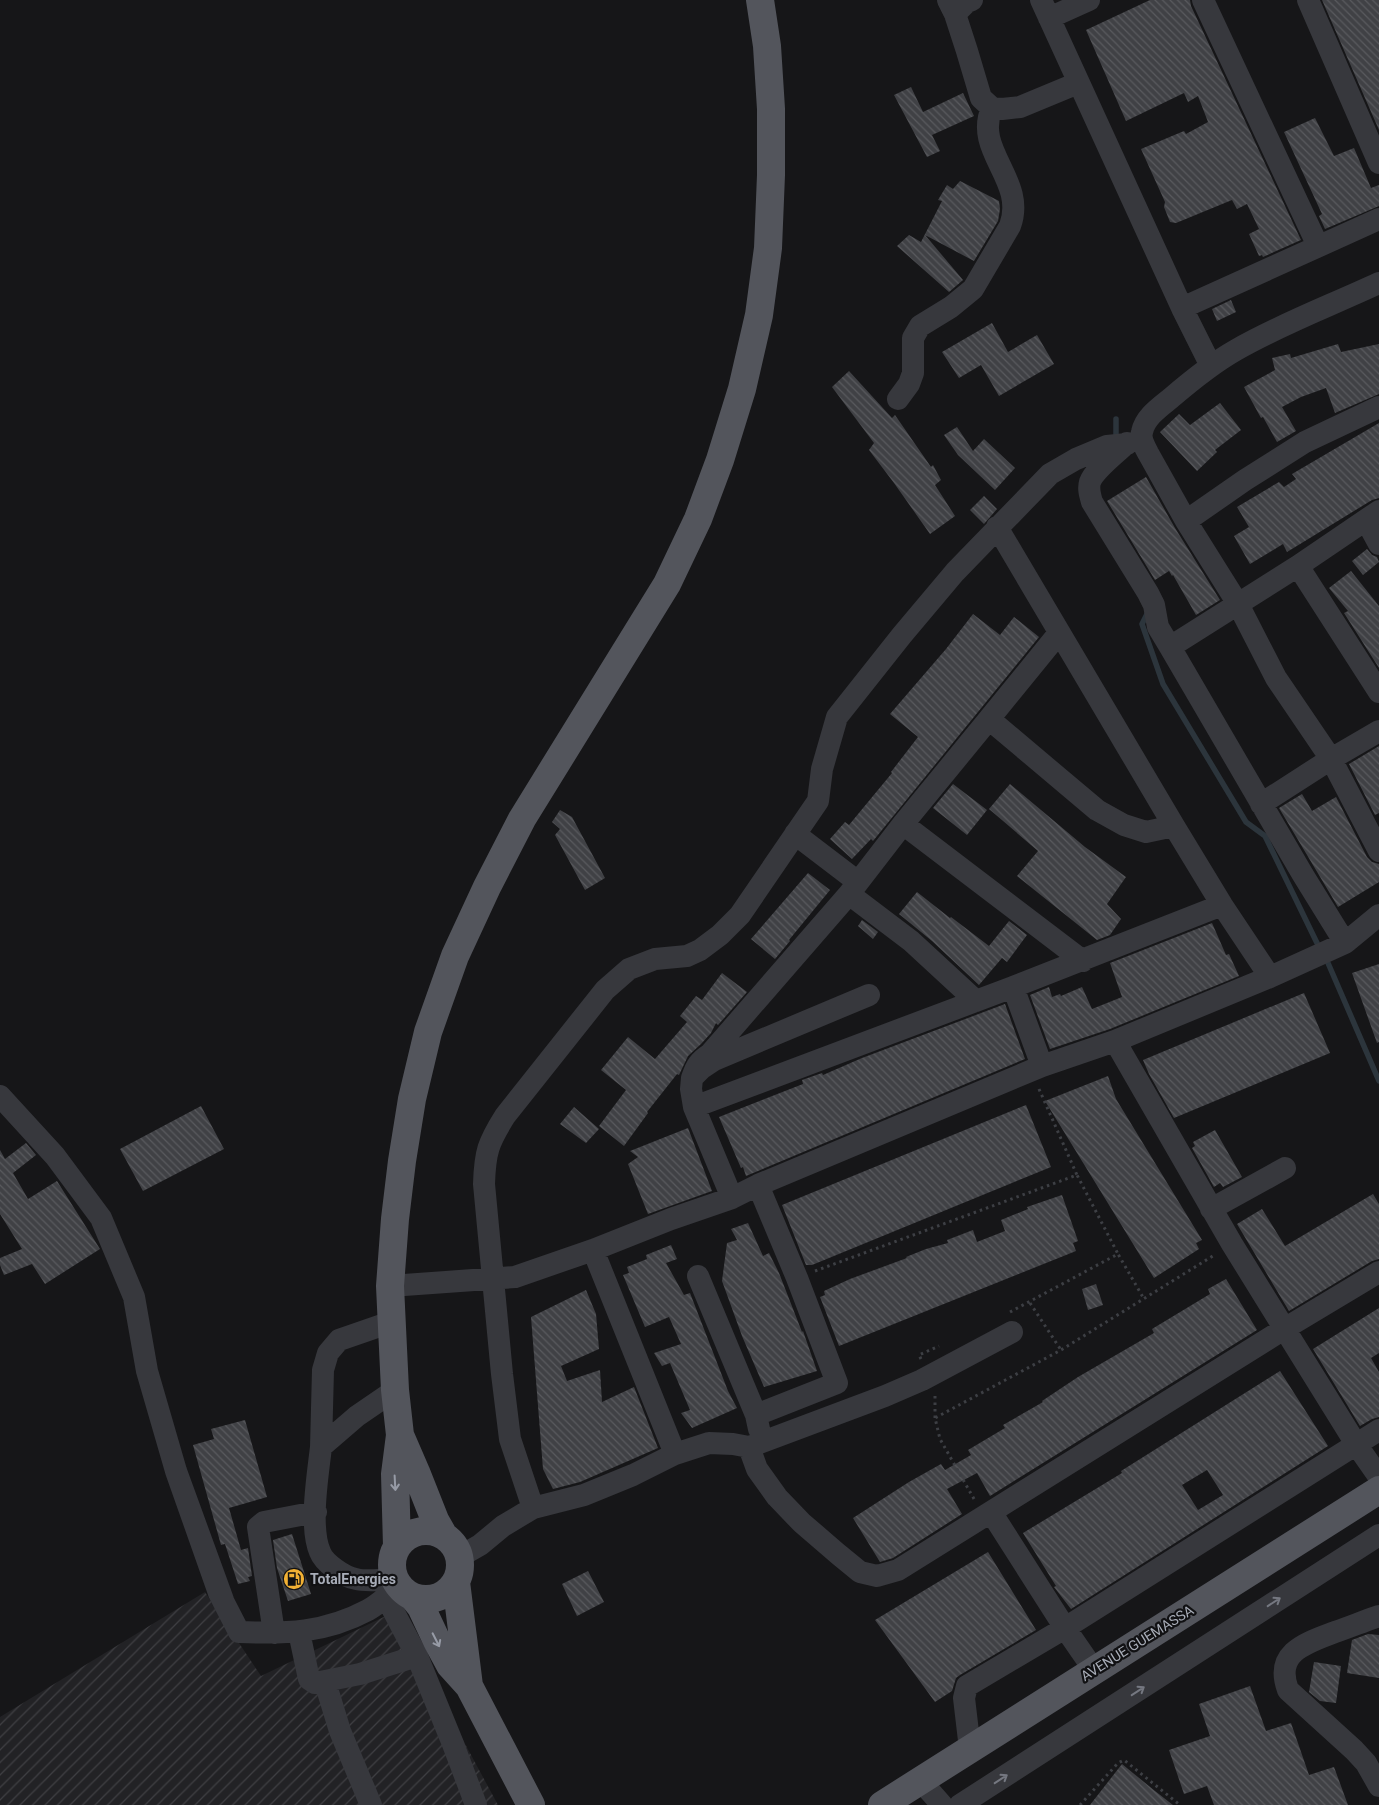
<svg xmlns="http://www.w3.org/2000/svg" width="1379" height="1805" viewBox="0 0 1379 1805" font-family="Roboto,sans-serif">
<style>
.industrial{fill:url(#industrial-furrows)}
.lines{fill:none;stroke-linecap:round;stroke-linejoin:round}
.stream{stroke:#2c353c;stroke-width:5.5}
.building{fill:url(#building-back-hatch);fill-rule:evenodd}
.path{stroke:#3d3f44;stroke-width:3;stroke-dasharray:2.5 4;stroke-linecap:butt}
.minor{stroke:#37383d;stroke-width:22}
.major{stroke:#53555c;stroke-width:28}
.oneway{stroke:#979ba6}
.oneway2{stroke:#757881}
.labels{text-anchor:middle;dominant-baseline:central;stroke-width:4.5;stroke-linejoin:round;paint-order:stroke}
.poi-label{font-size:14px;font-weight:bold;fill:#a8adb8;stroke:#111113;text-anchor:start}
.street-label{font-size:14px;fill:#a8adb8;stroke:#111113}
</style>
<defs>
<pattern id="industrial-furrows" width="10" height="10" patternUnits="userSpaceOnUse" patternTransform="scale(1.25)"><rect width="10" height="10" fill="#222225"/><path d="M-1 1l2-2M0 10L10 0M9 11l2-2" fill="none" stroke="#3f3f43"/></pattern>
<pattern id="building-back-hatch" width="6" height="6" patternUnits="userSpaceOnUse" patternTransform="scale(1.25)"><rect width="6" height="6" fill="#404145"/><path d="M-1 5l2 2M0 0l6 6M5-1l2 2" fill="none" stroke="#595a5e"/></pattern>
</defs>
<rect width="100%" height="100%" fill="#161618"/>
<path class="industrial" d="M 205,1592 L 261,1676 L 394,1612 L 498,1805 L 0,1805 L 0,1717 Z"/>
<g class="lines">
<path class="stream" d="M 1116,439 L 1116,419
M 1148,612 L 1142,624 L 1163,684 L 1246,822 L 1265,836 L 1317,943
M 1328,963 L 1379,1081"/>
</g>
<path class="building" d="M 1150,0 L 1190,0 L 1191,6 L 1301,240 L 1263,257 L 1262,255 L 1259,256 L 1249,234 L 1259,229 L 1247,204 L 1237,209 L 1232,200 L 1176,223 L 1170,222 L 1164,207 L 1165,202 L 1141,149 L 1184,131 L 1186,134 L 1208,122 L 1198,96 L 1188,102 L 1184,93 L 1126,121 L 1086,30 Z
M 1322,0 L 1379,0 L 1379,130 Z
M 911,87 L 923,112 L 963,93 L 974,116 L 932,135 L 940,151 L 927,157 L 894,95 Z
M 1315,118 L 1334,156 L 1354,148 L 1371,188 L 1379,185 L 1379,206 L 1325,229 L 1319,216 L 1322,214 L 1284,132 Z
M 960,181 L 999,201 L 1000,209 L 998,221 L 974,261 L 925,235 L 963,280 L 949,292 L 897,246 L 909,235 L 921,242 L 942,201 L 938,200 L 947,185 L 953,189 Z
M 1231,300 L 1236,312 L 1217,321 L 1212,309 Z
M 992,323 L 1008,352 L 1037,335 L 1054,364 L 999,396 L 981,365 L 959,378 L 942,352 Z
M 1338,344 L 1341,352 L 1379,344 L 1379,394 L 1335,413 L 1326,388 L 1301,397 L 1282,407 L 1296,431 L 1277,442 L 1263,417 L 1261,418 L 1244,387 L 1275,370 L 1272,358 L 1290,354 L 1291,358 Z
M 849,371 L 892,418 L 895,415 L 931,467 L 933,465 L 941,480 L 935,485 L 955,516 L 930,534 L 894,483 L 869,450 L 874,443 L 832,387 Z
M 1220,403 L 1241,430 L 1215,450 L 1217,452 L 1197,471 L 1160,432 L 1179,414 L 1190,425 Z
M 1379,423 L 1379,498 L 1372,500 L 1287,552 L 1283,544 L 1250,564 L 1234,536 L 1249,527 L 1237,507 L 1279,482 L 1284,487 L 1296,479 L 1292,474 Z
M 957,427 L 973,451 L 984,439 L 1015,468 L 995,490 L 958,455 L 944,435 Z
M 1146,477 L 1175,528 L 1220,600 L 1196,615 L 1173,575 L 1172,576 L 1169,571 L 1155,580 L 1107,501 Z
M 984,496 L 997,509 L 984,524 L 970,510 Z
M 1367,549 L 1372,555 L 1377,557 L 1379,562 L 1363,575 L 1352,561 Z
M 1351,571 L 1379,606 L 1379,668 L 1344,613 L 1348,611 L 1329,588 Z
M 973,614 L 1000,635 L 1014,617 L 1039,637 L 873,841 L 871,839 L 852,859 L 830,839 L 845,822 L 849,825 L 892,773 L 891,772 L 918,737 L 890,714 L 946,649 Z
M 1379,746 L 1379,813 L 1375,815 L 1349,764 Z
M 953,784 L 987,810 L 967,835 L 933,808 Z
M 1010,784 L 1085,847 L 1126,877 L 1107,904 L 1121,919 L 1110,935 L 1097,940 L 1017,876 L 1038,851 L 989,809 Z
M 1302,794 L 1312,811 L 1336,797 L 1367,857 L 1372,862 L 1379,864 L 1379,882 L 1338,907 L 1279,808 Z
M 560,810 L 572,817 L 605,878 L 585,890 L 555,835 L 560,829 L 552,822 Z
M 808,873 L 830,890 L 789,940 L 790,941 L 775,959 L 751,939 Z
M 917,892 L 950,918 L 951,917 L 989,946 L 1009,921 L 1027,935 L 1007,962 L 1002,958 L 979,985 L 932,941 L 899,914 Z
M 862,920 L 878,932 L 873,939 L 858,926 Z
M 1212,923 L 1226,955 L 1229,954 L 1239,976 L 1110,1029 L 1050,1049 L 1030,995 L 1049,987 L 1052,997 L 1060,994 L 1061,996 L 1082,987 L 1092,1009 L 1122,997 L 1110,963 Z
M 1379,964 L 1379,1042 L 1377,1043 L 1352,973 Z
M 722,973 L 747,992 L 718,1025 L 716,1023 L 711,1033 L 701,1044 L 688,1056 L 679,1075 L 677,1074 L 647,1112 L 648,1113 L 624,1146 L 599,1126 L 626,1090 L 601,1070 L 628,1037 L 655,1059 L 687,1022 L 680,1016 L 696,996 L 702,1000 Z
M 1304,993 L 1330,1053 L 1174,1118 L 1149,1074 L 1143,1060 Z
M 1005,1004 L 1025,1059 L 746,1176 L 743,1167 L 741,1168 L 719,1117 L 803,1084 L 802,1080 L 822,1073 L 823,1075 L 862,1058 Z
M 1108,1076 L 1116,1099 L 1202,1240 L 1196,1243 L 1199,1249 L 1154,1278 L 1045,1101 Z
M 1026,1105 L 1051,1167 L 812,1265 L 806,1265 L 782,1205 Z
M 201,1106 L 224,1149 L 143,1191 L 120,1149 Z
M 574,1107 L 599,1129 L 586,1143 L 560,1124 Z
M 688,1128 L 712,1191 L 648,1214 L 628,1164 L 638,1157 L 630,1151 Z
M 1215,1130 L 1242,1177 L 1223,1187 L 1220,1183 L 1214,1187 L 1192,1148 L 1195,1146 L 1193,1142 Z
M 26,1143 L 36,1155 L 13,1173 L 28,1199 L 57,1181 L 100,1249 L 45,1284 L 32,1264 L 4,1275 L 0,1265 L 0,1258 L 22,1249 L 0,1214 L 0,1150 L 5,1159 Z
M 1373,1194 L 1379,1204 L 1379,1259 L 1372,1261 L 1289,1311 L 1237,1224 L 1262,1209 L 1285,1246 Z
M 1062,1195 L 1078,1241 L 1073,1243 L 1076,1251 L 839,1346 L 820,1297 L 825,1295 L 824,1291 L 850,1279 L 907,1258 L 906,1257 L 926,1249 L 948,1243 L 947,1240 L 973,1230 L 977,1242 L 1005,1231 L 1001,1220 L 1028,1209 L 1027,1207 Z
M 748,1223 L 763,1256 L 769,1253 L 779,1273 L 802,1332 L 803,1331 L 817,1371 L 764,1387 L 742,1336 L 722,1281 L 727,1243 L 737,1240 L 731,1229 Z
M 671,1245 L 677,1259 L 666,1263 L 684,1295 L 690,1293 L 728,1391 L 737,1408 L 692,1428 L 681,1413 L 690,1410 L 670,1363 L 662,1366 L 654,1353 L 681,1344 L 669,1317 L 645,1327 L 623,1275 L 629,1273 L 627,1267 L 647,1259 L 646,1255 Z
M 1226,1279 L 1257,1330 L 990,1496 L 977,1473 L 947,1489 L 962,1514 L 893,1558 L 880,1562 L 853,1518 L 909,1482 L 941,1464 L 945,1470 L 971,1455 L 968,1450 L 1005,1428 L 1003,1425 L 1043,1402 L 1042,1401 L 1078,1377 L 1154,1333 L 1152,1329 L 1210,1294 L 1208,1289 Z
M 1096,1284 L 1103,1305 L 1088,1310 L 1082,1289 Z
M 586,1290 L 596,1314 L 599,1349 L 561,1366 L 567,1381 L 600,1370 L 602,1402 L 634,1387 L 658,1448 L 580,1482 L 553,1489 L 543,1469 L 531,1317 Z
M 1379,1308 L 1379,1353 L 1371,1358 L 1379,1372 L 1379,1417 L 1372,1419 L 1360,1426 L 1313,1349 Z
M 1280,1371 L 1328,1446 L 1071,1609 L 1054,1587 L 1056,1586 L 1023,1533 L 1122,1473 L 1121,1471 ZM 1207,1470 L 1223,1495 L 1198,1510 L 1182,1485 Z
M 245,1420 L 267,1497 L 229,1508 L 241,1550 L 248,1548 L 252,1576 L 248,1577 L 250,1581 L 238,1584 L 225,1544 L 221,1545 L 193,1445 L 214,1439 L 211,1429 Z
M 292,1534 L 311,1594 L 288,1601 L 277,1568 L 273,1540 Z
M 988,1552 L 1036,1630 L 960,1675 L 956,1678 L 952,1691 L 935,1702 L 875,1620 Z
M 588,1571 L 604,1602 L 577,1616 L 562,1584 Z
M 1368,1634 L 1379,1635 L 1379,1678 L 1347,1673 L 1352,1640 Z
M 1314,1662 L 1341,1666 L 1336,1703 L 1320,1701 L 1309,1692 Z
M 1250,1686 L 1266,1731 L 1291,1723 L 1309,1775 L 1334,1767 L 1348,1805 L 1214,1805 L 1207,1786 L 1184,1794 L 1169,1750 L 1210,1736 L 1199,1704 Z
M 1122,1764 L 1155,1791 L 1173,1805 L 1090,1805 Z"/>
<g class="lines">
<path class="path" d="M 1039,1089 L 1077,1175
M 815,1271 L 1077,1175 L 1118,1254
M 1030,1303 L 1061,1350
M 1010,1312 L 1118,1254 L 1144,1299
M 921,1359 L 919,1355 L 939,1346
M 935,1418 L 935,1394
M 974,1499 L 940,1439 L 935,1418 L 1061,1350 L 1216,1254
M 1080,1805 L 1118,1763 L 1124,1760 L 1180,1805"/>
<path class="minor" d="M 948,0 L 955,14 L 967,51 L 981,98 L 992,108 L 1002,109 L 1020,107 L 1078,83
M 1041,0 L 1182,308 L 1211,366
M 1203,0 L 1318,246
M 1308,0 L 1379,163
M 955,14 L 967,2 L 972,0
M 1049,18 L 1089,0
M 1379,283 C 1332,305 1281,324 1236,350 C 1213,363 1192,380 1171,398 C 1160,407 1145,417 1142,432 C 1140,439 1145,447 1148,453 L 1186,521 L 1238,604 L 1276,678 L 1331,759 L 1379,851
M 1182,308 L 1379,219
M 898,399 L 909,384 L 913,373 L 913,338 L 920,326 L 951,307 L 973,289 L 1010,226 C 1027,180 973,151 992,108
M 1127,443 C 1118,452 1094,470 1090,482 C 1088,489 1090,495 1092,502 L 1148,593 L 1154,605 L 1158,627 L 1170,647 L 1303,875 L 1345,943
M 1366,520 L 1379,544
M 1186,521 L 1245,480 L 1305,442 L 1379,407
M 1298,566 L 1379,692
M 1059,633 L 989,719 L 1097,810 L 1124,825 L 1146,832 L 1174,826
M 1170,647 L 1298,566 L 1379,511
M 1261,804 L 1331,759 L 1379,731
M 903,824 L 1083,961
M 795,834 L 858,882
M 849,894 L 911,941 L 976,1001
M 1270,977 L 1345,943 L 1379,915
M 1115,1041 L 1232,1244 L 1356,1444 L 1379,1477
M 1042,1066 L 1013,987 L 1222,905
M 692,1078 C 696,1066 699,1061 710,1054 L 849,894 L 903,824 L 989,719
M 0,1096 L 55,1156 L 101,1218 L 134,1297 L 147,1371 L 176,1471
M 694,1107 L 1013,987
M 732,1198 L 694,1107 L 691,1089 L 692,1078 L 702,1068 L 714,1060 L 869,995
M 1211,1209 L 1285,1168
M 593,1250 L 675,1454
M 698,1276 L 756,1415 L 759,1429
M 390,1286 L 515,1277 L 593,1250 L 671,1219 L 732,1198 L 758,1185 L 1042,1066 L 1115,1041 L 1270,977 L 1222,905 L 1174,826 L 997,527
M 756,1415 L 837,1383 L 797,1278 L 758,1185
M 321,1447 L 323,1370 L 328,1353 L 339,1340 L 391,1322
M 749,1447 L 885,1396 L 922,1380 L 1012,1332
M 533,1508 L 510,1439 L 502,1374 L 484,1184 C 485,1152 488,1143 505,1116 L 605,990 L 629,969 L 655,959 L 687,956 L 700,950 L 720,935 L 740,915 L 818,801 L 822,769 L 837,717 L 902,635 L 955,572 L 1050,474 L 1076,459 L 1107,446 L 1127,444
M 991,1512 L 1065,1628 L 1094,1670
M 459,1557 L 480,1545 L 503,1526 L 533,1508 L 584,1495 L 633,1475 L 675,1454 L 709,1443 L 733,1444 L 749,1447 L 757,1469 L 777,1497 L 802,1523 L 838,1554 L 860,1572 L 877,1576 L 898,1570 L 1284,1329 L 1379,1272
M 395,1580 C 382,1579 367,1582 356,1579 C 344,1577 324,1563 320,1552 C 309,1527 318,1474 321,1447 L 357,1416 L 395,1390
M 386,1597 L 417,1656 L 453,1744 L 476,1805
M 223,1600 L 176,1471 L 219,1593 L 239,1632 C 286,1634 325,1633 368,1610 C 379,1604 389,1594 399,1587
M 1379,1616 C 1364,1621 1350,1627 1335,1632 C 1306,1643 1274,1652 1288,1690 L 1354,1750 L 1366,1763 L 1379,1786
M 299,1632 L 309,1679 L 315,1683 L 360,1674 L 417,1656
M 274,1633 L 258,1527 L 264,1522 L 316,1512
M 325,1682 L 340,1731 L 371,1805
M 970,1749 L 964,1698 L 967,1686 L 1065,1628 L 1379,1430
M 920,1780 L 942,1805
M 960,1805 L 1379,1535"/>
<path class="major" d="M 400,1435 L 416,1472 L 435,1520 L 444,1536
M392 1565a34 34 0 1 1 68 0a34 34 0 1 1-68 0Z
M 397,1546 L 395,1474 L 400,1435 L 395,1390 L 390,1286 L 395,1219 L 402,1161 L 412,1099 L 428,1032 L 455,956 L 487,887 L 522,819 L 667,584 L 698,519 L 720,460 L 742,389 L 759,315 L 768,248 L 771,175 L 771,109 L 767,46 L 760,0
M 456,1582 L 469,1686
M 413,1597 L 421,1607 L 437,1641 L 450,1665 L 469,1686 L 531,1805
M 882,1805 L 1379,1490"/>
</g>
<defs><path id="oneway-shaft" d="M-6 0H5M1.5-3L5.5 0L1.5 3" fill="none" stroke-width="1.6" stroke-linecap="round" stroke-linejoin="round" transform="scale(1.25)"/></defs>
<g class="oneway">
<use href="#oneway-shaft" transform="translate(395 1483) rotate(87)"/>
<use href="#oneway-shaft" transform="translate(436 1640) rotate(63)"/>
</g>
<g class="oneway2">
<use href="#oneway-shaft" transform="translate(1274 1602) rotate(-33)"/>
<use href="#oneway-shaft" transform="translate(1138 1691) rotate(-33)"/>
<use href="#oneway-shaft" transform="translate(1001 1779) rotate(-33)"/>
</g>
<defs>
<g id="fuel-disc" transform="scale(1.125)"><circle r="9.5" fill="#f2b134" stroke="#111113"/><path d="M-5.5-6h7V0h2V4h1.3V-2.5L3-4.5l.8-.8L6-3V5H2.5V1h-1V6h-7ZM-4.2-4.7v3.2H.2V-4.7Z" fill="#111"/></g>
</defs>
<g fill-rule="evenodd">
<use href="#fuel-disc" x="294" y="1579"/>
</g>
<g class="labels">
<g class="poi-label">
<text x="310" y="1579">TotalEnergies</text>
</g>
<g class="street-label">
<text transform="translate(1137 1643) rotate(-32)">AVENUE GUEMASSA</text>
</g>
</g>
</svg>
